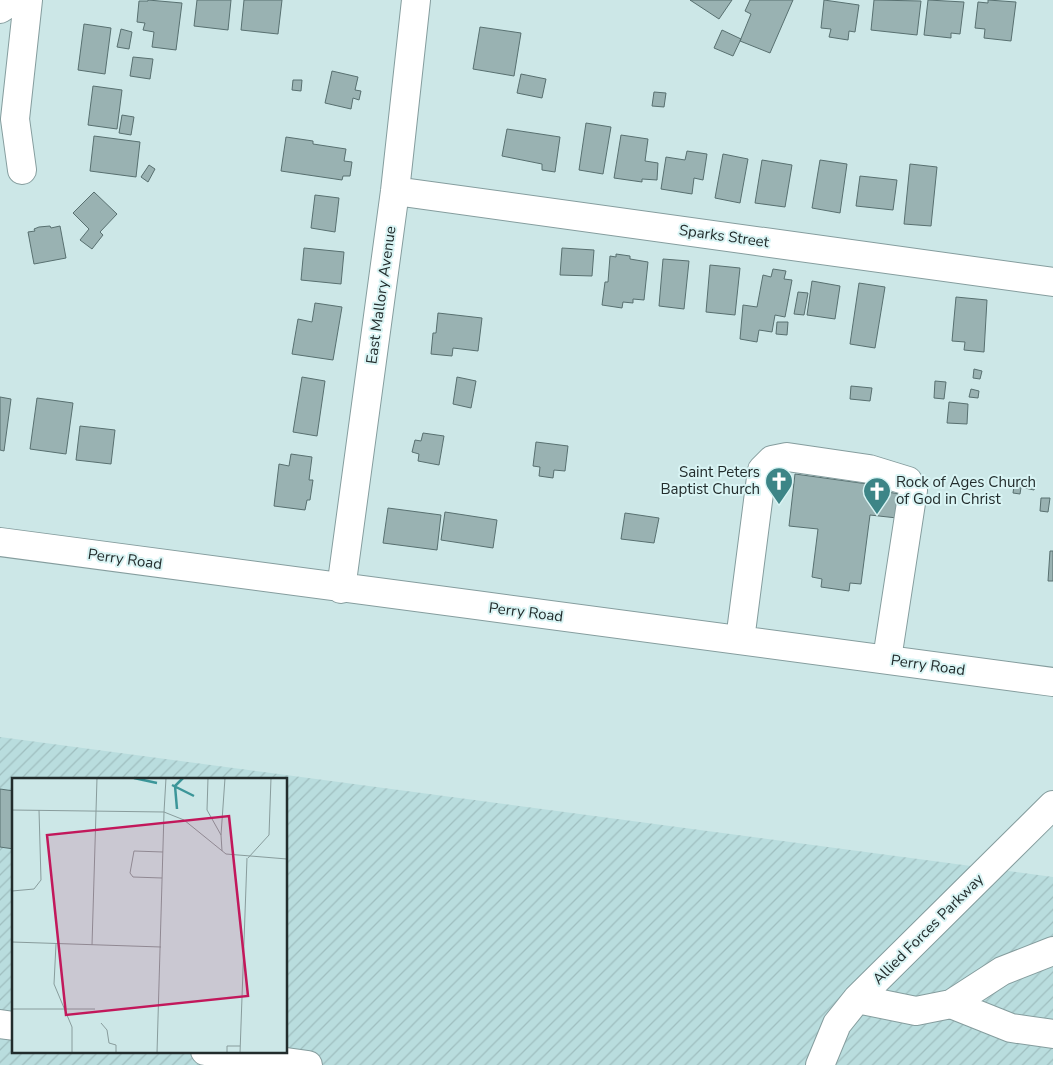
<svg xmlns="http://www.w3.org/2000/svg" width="1053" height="1065" viewBox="0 0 1053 1065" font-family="'Nunito Sans',sans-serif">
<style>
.industrial{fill:url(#industrial-furrows);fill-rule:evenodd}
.building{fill:#99b2b2;stroke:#587070}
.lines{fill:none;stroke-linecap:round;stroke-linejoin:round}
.minor-casing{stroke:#859d9e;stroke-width:30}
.minor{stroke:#fff;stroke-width:28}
.labels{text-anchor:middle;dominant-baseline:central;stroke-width:4;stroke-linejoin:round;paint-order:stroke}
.street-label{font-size:15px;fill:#222c2c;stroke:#d9f4f4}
.poi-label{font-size:15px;fill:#222c2c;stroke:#d9f4f4;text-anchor:end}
.inset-river{fill:none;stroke:#3b9699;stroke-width:2.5}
.inset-road{fill:none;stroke:#889c9c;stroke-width:1}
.view{fill:#c2185b;fill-opacity:0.15;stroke:#c2185b;stroke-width:2.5}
.inset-edge{fill:none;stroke:#222c2c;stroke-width:2.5}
</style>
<defs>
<pattern id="industrial-furrows" width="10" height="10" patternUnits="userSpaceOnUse" patternTransform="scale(1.25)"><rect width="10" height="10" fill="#b9ddde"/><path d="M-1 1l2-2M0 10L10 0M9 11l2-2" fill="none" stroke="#9fbebf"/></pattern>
</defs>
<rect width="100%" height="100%" fill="#cce7e7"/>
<path class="industrial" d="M 0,737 L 1053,877 L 1053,1065 L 0,1065 ZM 14,779 L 286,779 L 286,1051 L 14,1051 Z"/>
<path class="building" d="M 148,0 L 182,3 L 176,50 L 152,47 L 154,32 L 143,30 L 145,23 L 137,22 L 139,1 L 148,1 Z
M 197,0 L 231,0 L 228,30 L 194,26 Z
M 244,0 L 282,0 L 278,34 L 241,30 Z
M 690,0 L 732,0 L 719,19 Z
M 750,0 L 793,0 L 770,53 L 740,41 L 751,14 L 745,11 Z
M 824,0 L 859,5 L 855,32 L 849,31 L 848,40 L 829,37 L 831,29 L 821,28 Z
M 874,0 L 921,1 L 917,35 L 871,30 Z
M 928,0 L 964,2 L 960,34 L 951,33 L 951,38 L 924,35 Z
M 988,0 L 1016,2 L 1011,41 L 984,38 L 985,29 L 975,28 L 978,2 L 988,3 Z
M 84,24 L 111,28 L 105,74 L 78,70 Z
M 480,27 L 521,33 L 514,76 L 473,69 Z
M 121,29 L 132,32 L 129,49 L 117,47 Z
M 722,30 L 741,39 L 733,56 L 714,48 Z
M 133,57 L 153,59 L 150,79 L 130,76 Z
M 332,71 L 358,77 L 355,90 L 361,91 L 359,100 L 353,98 L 351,109 L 325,103 Z
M 521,74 L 546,79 L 542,98 L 517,93 Z
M 293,80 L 302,80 L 301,91 L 292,90 Z
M 93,86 L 122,90 L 117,129 L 88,125 Z
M 654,92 L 666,93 L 664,107 L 652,106 Z
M 122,115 L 134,117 L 131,135 L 119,133 Z
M 586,123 L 611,127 L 603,174 L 579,170 Z
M 507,129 L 560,137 L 555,172 L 542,170 L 542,164 L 502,156 Z
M 621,135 L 648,139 L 645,161 L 658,163 L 657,180 L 642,179 L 642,182 L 614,178 Z
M 94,136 L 140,142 L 136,177 L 90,171 Z
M 286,137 L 313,141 L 313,144 L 346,149 L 344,161 L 352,162 L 350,176 L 343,176 L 342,180 L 281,171 Z
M 687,151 L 707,154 L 703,180 L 694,178 L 692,194 L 661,189 L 666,157 L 685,160 Z
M 723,154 L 748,159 L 740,203 L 715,198 Z
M 762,160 L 792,165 L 785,207 L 755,203 Z
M 820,160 L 847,164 L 840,213 L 812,208 Z
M 910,164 L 937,167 L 931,226 L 904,224 Z
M 149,165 L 155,169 L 148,182 L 141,177 Z
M 860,176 L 897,180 L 893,210 L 856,206 Z
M 94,192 L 117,214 L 100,232 L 103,235 L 92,249 L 80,240 L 89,229 L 73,213 Z
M 315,195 L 339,198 L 335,232 L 311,228 Z
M 50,226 L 51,228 L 60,226 L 66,258 L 34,264 L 28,232 L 35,231 L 34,229 L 39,227 Z
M 304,248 L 344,252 L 341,284 L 301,280 Z
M 562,248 L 594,250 L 592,276 L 560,275 Z
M 616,254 L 630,256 L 630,259 L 648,262 L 644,300 L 633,299 L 633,303 L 623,302 L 622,308 L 602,305 L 605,282 L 608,282 L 610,256 L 616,257 Z
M 663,259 L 689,261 L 684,309 L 659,306 Z
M 710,265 L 740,268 L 735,315 L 706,312 Z
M 773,269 L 786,271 L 784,279 L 792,280 L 785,317 L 775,315 L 772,332 L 759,330 L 757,342 L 740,339 L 743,305 L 757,307 L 763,275 L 771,277 Z
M 812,281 L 840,286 L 835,319 L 807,315 Z
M 859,283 L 885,287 L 875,348 L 850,344 Z
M 798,292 L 808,293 L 804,315 L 794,314 Z
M 956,297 L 987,300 L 984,352 L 964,350 L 965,342 L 952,341 Z
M 315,303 L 342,307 L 333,360 L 292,354 L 298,319 L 312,322 Z
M 438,313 L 482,318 L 478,351 L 453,348 L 452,356 L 431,354 L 433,333 L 436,333 Z
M 777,322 L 788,322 L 787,335 L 776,334 Z
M 974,369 L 982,371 L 980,379 L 973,378 Z
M 302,377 L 325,381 L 317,436 L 293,432 Z
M 457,377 L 476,381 L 471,408 L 453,404 Z
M 935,381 L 946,382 L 944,399 L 934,398 Z
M 851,386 L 872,388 L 870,401 L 850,399 Z
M 971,389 L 979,391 L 978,398 L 969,397 Z
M 0,397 L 11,399 L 4,451 L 0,450 Z
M 37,398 L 73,403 L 66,454 L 30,449 Z
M 949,402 L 968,404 L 967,424 L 947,423 Z
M 80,426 L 115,430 L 111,464 L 76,460 Z
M 423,433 L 444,436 L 439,465 L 418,461 L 419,454 L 412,452 L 415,440 L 421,441 Z
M 536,442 L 568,446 L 565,471 L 554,470 L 553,478 L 539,476 L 540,467 L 533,466 Z
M 291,454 L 312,457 L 309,480 L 313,480 L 310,500 L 307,500 L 305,510 L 274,506 L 279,464 L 289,466 Z
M 795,474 L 875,485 L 874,490 L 900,494 L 897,518 L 870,515 L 861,584 L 850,583 L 849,591 L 821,587 L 822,579 L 812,577 L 818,529 L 789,526 Z
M 1027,478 L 1036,480 L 1034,490 L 1025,488 Z
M 1015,479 L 1022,481 L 1020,494 L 1013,493 Z
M 1041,498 L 1050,498 L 1048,512 L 1040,511 Z
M 388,508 L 441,515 L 437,550 L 383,543 Z
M 445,512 L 497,520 L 493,548 L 441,540 Z
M 625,513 L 659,518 L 654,543 L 621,539 Z
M 1050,551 L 1053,551 L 1053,581 L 1048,581 Z
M 0,789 L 14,791 L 14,849 L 0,847 Z"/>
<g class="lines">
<g class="minor-casing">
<path id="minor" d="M 0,9 L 14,0
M 22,170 L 15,119 L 28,0
M 395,191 L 1053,282
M 0,542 C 351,590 702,633 1053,682
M 341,589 L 395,191 L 416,0
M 740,640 L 762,470 L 772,460 L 787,457 L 869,469 L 908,481 L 913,490 L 887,659
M 857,999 L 916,1011 L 951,1004 L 1002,971 L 1053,951
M 951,1004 L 1011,1028 L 1053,1034
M 0,1024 L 14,1026
M 205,1051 L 308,1065
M 820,1065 L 837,1024 L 857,999 L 1053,805"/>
</g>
<use href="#minor" class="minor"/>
</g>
<defs>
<g id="church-pin" transform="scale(1.4375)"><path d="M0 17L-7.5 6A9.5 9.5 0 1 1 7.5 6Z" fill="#3d8587" stroke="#d9f4f4"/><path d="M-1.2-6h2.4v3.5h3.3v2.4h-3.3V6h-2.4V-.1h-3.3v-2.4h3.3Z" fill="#fff"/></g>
</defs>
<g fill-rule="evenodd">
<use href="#church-pin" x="779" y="481"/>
<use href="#church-pin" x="877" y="491"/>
</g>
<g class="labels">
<g class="street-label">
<text transform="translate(724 236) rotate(8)">Sparks Street</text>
<text transform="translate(381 295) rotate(-82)">East Mallory Avenue</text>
<text transform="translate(125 559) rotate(8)">Perry Road</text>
<text transform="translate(526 612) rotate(7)">Perry Road</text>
<text transform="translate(928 665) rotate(8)">Perry Road</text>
<text transform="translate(928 929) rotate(-45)">Allied Forces Parkway</text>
</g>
<g class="poi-label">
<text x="760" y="472">Saint Peters<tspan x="760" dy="17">Baptist Church</tspan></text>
<text x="896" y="482" text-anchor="start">Rock of Ages Church<tspan x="896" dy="17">of God in Christ</tspan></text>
</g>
</g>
<g transform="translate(12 778)">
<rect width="275" height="275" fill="#cce7e7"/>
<path class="inset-river" d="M 122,0 L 145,5M 160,7 L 182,18M 165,31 L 163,8 L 171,0"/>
<path class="inset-road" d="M 196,0 L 195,32 L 209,57 L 210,73M 0,32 L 152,34 L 154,0M 209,57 L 213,0M 236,80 L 257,57 L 259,0M 150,100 L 121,99 L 118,95 L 122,73 L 151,74M 0,113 L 22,111 L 29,102 L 27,32M 0,164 L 149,169M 44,166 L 42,206 L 60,249 L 60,275M 80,167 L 85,0M 0,231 L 83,231M 89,245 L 95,252 L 97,265 L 104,267 L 104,275M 145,275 L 152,34 L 172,42 L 214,76 L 275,81M 215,275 L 215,268 L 228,268M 228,275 L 235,80"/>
<path class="view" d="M 217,38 L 236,218 L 54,237 L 35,57 Z"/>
<rect width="275" height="275" class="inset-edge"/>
</g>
</svg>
